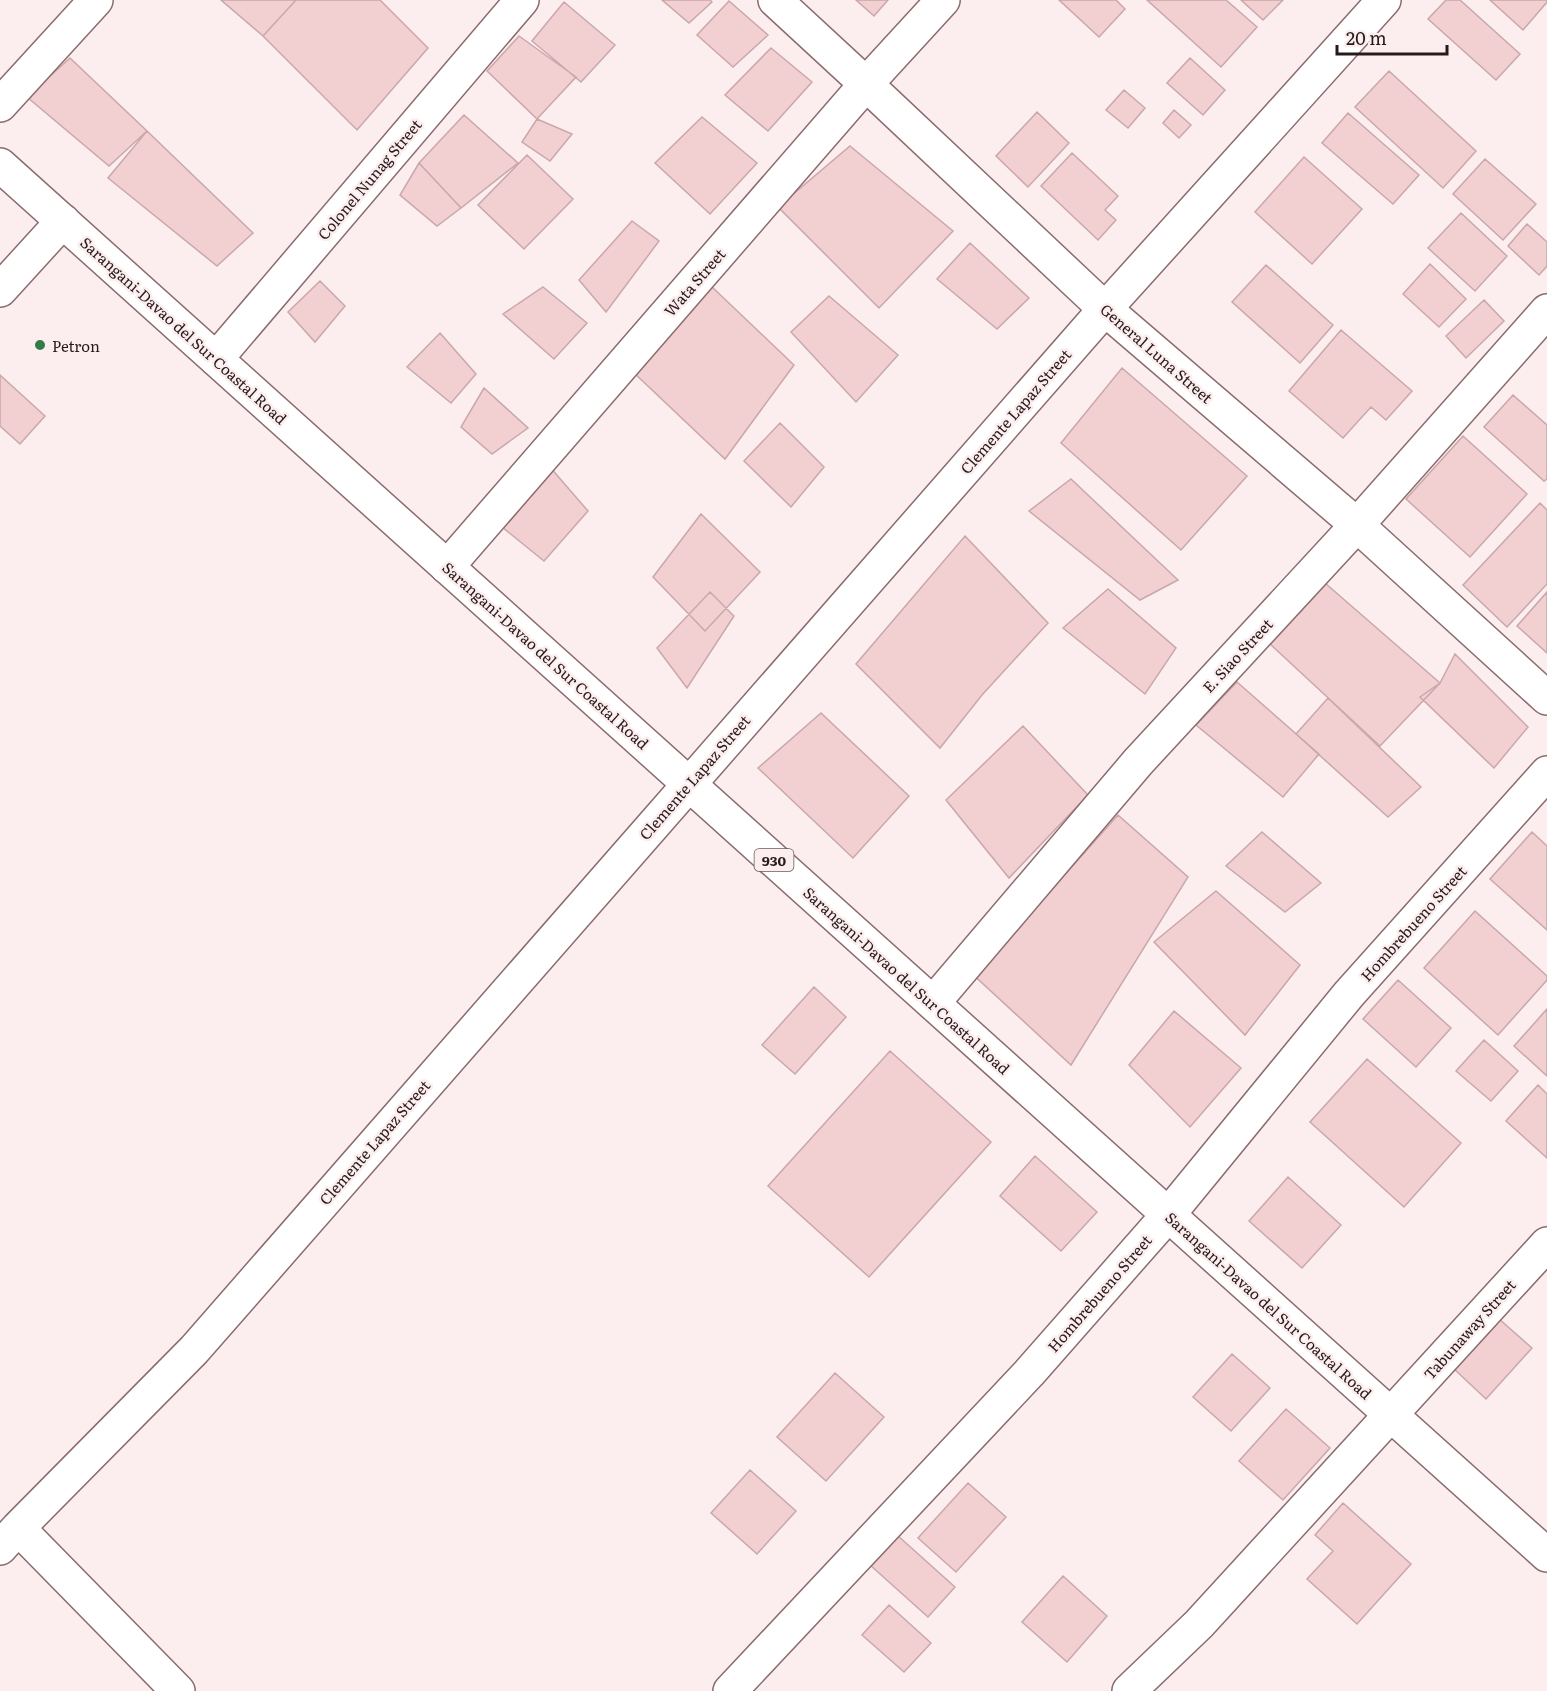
<svg xmlns="http://www.w3.org/2000/svg" width="1547" height="1691" viewBox="0 0 1547 1691" font-family="Literata,serif">
<style>
.building{fill:#f2cfd1;stroke:#c9a7aa;stroke-width:1.5}
.lines{fill:none;stroke-linecap:round;stroke-linejoin:round}
.minor-casing{stroke:#8b6c6e;stroke-width:36}
.tertiary-casing{stroke:#8b6c6e;stroke-width:36}
.primary-casing{stroke:#8b6c6e;stroke-width:36}
.minor{stroke:#fff;stroke-width:33}
.tertiary{stroke:#fff;stroke-width:33}
.primary{stroke:#fff;stroke-width:33}
.poi-dot{fill:#337b47;stroke:#fceeef;stroke-width:2}
.labels{text-anchor:middle;dominant-baseline:central;stroke-width:5;stroke-linejoin:round;paint-order:stroke}
.shield{fill:#fceeef;stroke:#675a5b;stroke-width:1.5}
.shield-label{font-size:14px;font-weight:bold;fill:#271a1b}
.street-label{font-size:15px;fill:#271a1b;stroke:#fceeef}
.poi-label{font-size:15px;fill:#271a1b;stroke:#fceeef;text-anchor:start}
</style>
<rect width="100%" height="100%" fill="#fceeef"/>
<path class="building" d="M 221,0 L 296,0 L 263,36 Z
M 296,0 L 380,0 L 428,48 L 357,130 L 263,36 Z
M 662,0 L 710,0 L 712,2 L 689,23 Z
M 856,0 L 888,0 L 874,16 Z
M 1059,0 L 1116,0 L 1125,9 L 1099,37 Z
M 1147,0 L 1226,0 L 1257,27 L 1221,67 Z
M 1241,0 L 1283,0 L 1263,20 Z
M 1446,0 L 1460,0 L 1520,54 L 1496,80 L 1428,19 Z
M 1490,0 L 1547,0 L 1547,2 L 1523,30 Z
M 729,1 L 768,35 L 733,67 L 697,35 Z
M 564,2 L 615,45 L 581,82 L 532,41 Z
M 519,36 L 576,77 L 537,119 L 487,71 Z
M 771,48 L 812,82 L 768,131 L 725,95 Z
M 70,58 L 147,131 L 109,166 L 27,97 Z
M 1190,58 L 1225,90 L 1203,115 L 1167,83 Z
M 1389,71 L 1476,151 L 1443,188 L 1355,107 Z
M 1124,90 L 1145,108 L 1128,128 L 1106,110 Z
M 1174,110 L 1191,125 L 1179,138 L 1163,123 Z
M 1037,112 L 1069,143 L 1028,187 L 996,156 Z
M 1348,113 L 1419,175 L 1393,204 L 1322,143 Z
M 464,115 L 518,163 L 461,208 L 419,163 Z
M 702,117 L 757,163 L 710,214 L 655,163 Z
M 537,119 L 572,134 L 550,161 L 522,142 Z
M 147,131 L 253,233 L 217,266 L 108,178 Z
M 850,146 L 953,231 L 879,308 L 778,207 Z
M 1072,153 L 1118,196 L 1105,210 L 1116,220 L 1098,240 L 1041,186 Z
M 527,155 L 573,199 L 524,249 L 478,205 Z
M 1304,157 L 1362,209 L 1312,264 L 1255,212 Z
M 1485,159 L 1536,204 L 1503,240 L 1453,194 Z
M 419,163 L 461,208 L 437,226 L 400,195 Z
M 1461,213 L 1507,256 L 1475,291 L 1428,248 Z
M 632,221 L 659,241 L 606,312 L 579,280 Z
M 1527,224 L 1547,242 L 1547,266 L 1539,275 L 1508,246 Z
M 970,243 L 1029,298 L 997,329 L 937,279 Z
M 1430,264 L 1466,299 L 1439,327 L 1403,294 Z
M 1266,265 L 1333,325 L 1300,363 L 1232,302 Z
M 320,281 L 345,306 L 315,342 L 288,312 Z
M 711,286 L 794,365 L 725,459 L 632,371 Z
M 543,287 L 587,323 L 554,359 L 503,314 Z
M 829,296 L 898,355 L 856,402 L 791,332 Z
M 1484,300 L 1504,321 L 1466,358 L 1446,336 Z
M 1341,330 L 1412,391 L 1386,420 L 1371,407 L 1343,438 L 1289,391 Z
M 440,333 L 476,374 L 451,403 L 407,367 Z
M 1122,368 L 1247,476 L 1181,550 L 1061,443 Z
M 0,375 L 45,416 L 20,444 L 0,426 Z
M 484,388 L 528,428 L 492,454 L 461,427 Z
M 1513,395 L 1547,425 L 1547,479 L 1544,481 L 1484,427 Z
M 780,423 L 824,467 L 791,507 L 744,461 Z
M 1463,436 L 1527,494 L 1470,557 L 1406,499 Z
M 549,466 L 588,511 L 544,561 L 502,527 Z
M 1071,479 L 1178,580 L 1140,600 L 1029,511 Z
M 1540,503 L 1547,510 L 1547,584 L 1507,627 L 1463,585 Z
M 701,514 L 760,572 L 705,631 L 653,577 Z
M 965,536 L 1048,623 L 982,695 L 940,748 L 856,664 Z
M 1325,583 L 1440,683 L 1380,746 L 1269,643 Z
M 1108,589 L 1176,648 L 1145,694 L 1063,628 Z
M 710,592 L 734,616 L 687,688 L 657,648 Z
M 1547,592 L 1547,653 L 1517,626 Z
M 1455,654 L 1528,727 L 1494,768 L 1420,697 L 1440,683 Z
M 1237,682 L 1319,754 L 1283,797 L 1196,725 Z
M 1328,698 L 1421,787 L 1388,817 L 1296,734 Z
M 821,713 L 909,796 L 853,858 L 758,768 Z
M 1023,726 L 1088,795 L 1009,878 L 946,800 Z
M 1118,815 L 1188,877 L 1071,1065 L 968,970 L 1052,889 Z
M 1262,832 L 1321,883 L 1285,912 L 1226,866 Z
M 1532,832 L 1547,846 L 1547,930 L 1490,879 Z
M 1216,891 L 1300,965 L 1245,1035 L 1154,942 Z
M 1475,911 L 1547,976 L 1547,980 L 1498,1035 L 1424,968 Z
M 1398,980 L 1451,1028 L 1416,1067 L 1363,1019 Z
M 814,987 L 846,1017 L 795,1074 L 762,1045 Z
M 1547,1009 L 1547,1076 L 1514,1046 Z
M 1174,1011 L 1241,1068 L 1190,1127 L 1129,1065 Z
M 1484,1040 L 1518,1071 L 1491,1101 L 1456,1071 Z
M 890,1051 L 991,1142 L 869,1277 L 768,1186 Z
M 1367,1059 L 1461,1143 L 1404,1207 L 1310,1122 Z
M 1538,1085 L 1547,1094 L 1547,1158 L 1506,1121 Z
M 1035,1156 L 1097,1212 L 1061,1251 L 1000,1196 Z
M 1288,1177 L 1341,1225 L 1302,1268 L 1249,1221 Z
M 1498,1318 L 1532,1348 L 1486,1399 L 1453,1368 Z
M 1232,1354 L 1270,1388 L 1231,1431 L 1193,1397 Z
M 835,1373 L 884,1417 L 826,1481 L 777,1437 Z
M 1286,1409 L 1330,1448 L 1283,1500 L 1239,1461 Z
M 750,1470 L 796,1511 L 757,1554 L 711,1513 Z
M 968,1483 L 1006,1517 L 956,1572 L 918,1538 Z
M 1343,1503 L 1411,1564 L 1357,1624 L 1307,1579 L 1333,1551 L 1315,1535 Z
M 897,1535 L 955,1587 L 928,1617 L 870,1565 Z
M 1063,1576 L 1107,1616 L 1067,1662 L 1022,1622 Z
M 889,1605 L 931,1643 L 904,1672 L 862,1635 Z"/>
<g class="lines">
<g class="minor-casing">
<path id="minor" d="M 775,0 L 866,84 L 1105,309 L 1357,525 L 1547,698
M 0,105 L 96,0
M 0,290 L 63,221
M 216,359 L 522,0
M 447,567 L 866,84 L 943,0
M 933,1003 L 1138,762 L 1357,525 L 1547,311
M 18,1528 L 178,1691
M 0,1548 L 18,1528 L 194,1350 L 1105,309 L 1384,0
M 730,1691 L 1029,1373 L 1168,1215
M 1129,1691 L 1199,1624 L 1547,1244"/>
</g>
<g class="tertiary-casing">
<path id="tertiary" d="M 1168,1215 L 1349,994 L 1547,773"/>
</g>
<g class="primary-casing">
<path id="primary" d="M 0,165 L 1547,1555"/>
</g>
<use href="#minor" class="minor"/>
<use href="#tertiary" class="tertiary"/>
<use href="#primary" class="primary"/>
</g>
<circle class="poi-dot" cx="40" cy="345" r="6"/>
<g class="labels">
<rect class="shield" x="754.5" y="849" width="39" height="22" rx="4.5"/>
<g class="shield-label">
<text x="774" y="860">930</text>
</g>
<g class="street-label">
<text transform="translate(369 179) rotate(-50)">Colonel Nunag Street</text>
<text transform="translate(694 282) rotate(-49)">Wata Street</text>
<text transform="translate(184 330) rotate(42)">Sarangani-Davao del Sur Coastal Road</text>
<text transform="translate(1157 353) rotate(41)">General Luna Street</text>
<text transform="translate(1015 411) rotate(-49)">Clemente Lapaz Street</text>
<text transform="translate(546 655) rotate(42)">Sarangani-Davao del Sur Coastal Road</text>
<text transform="translate(1237 655) rotate(-47)">E. Siao Street</text>
<text transform="translate(694 777) rotate(-49)">Clemente Lapaz Street</text>
<text transform="translate(1413 923) rotate(-48)">Hombrebueno Street</text>
<text transform="translate(907 980) rotate(42)">Sarangani-Davao del Sur Coastal Road</text>
<text transform="translate(374 1142) rotate(-49)">Clemente Lapaz Street</text>
<text transform="translate(1099 1293) rotate(-49)">Hombrebueno Street</text>
<text transform="translate(1269 1305) rotate(42)">Sarangani-Davao del Sur Coastal Road</text>
<text transform="translate(1469 1329) rotate(-48)">Tabunaway Street</text>
</g>
<g class="poi-label">
<text x="52" y="345">Petron</text>
</g>
</g>
<path d="M1337 45v9h110v-9" fill="none" stroke="#271a1b" stroke-width="3"/>
<text x="1346" y="45" font-size="18" fill="#271a1b" stroke="#fceeef" stroke-width="4.5" paint-order="stroke">20 m</text>
</svg>
